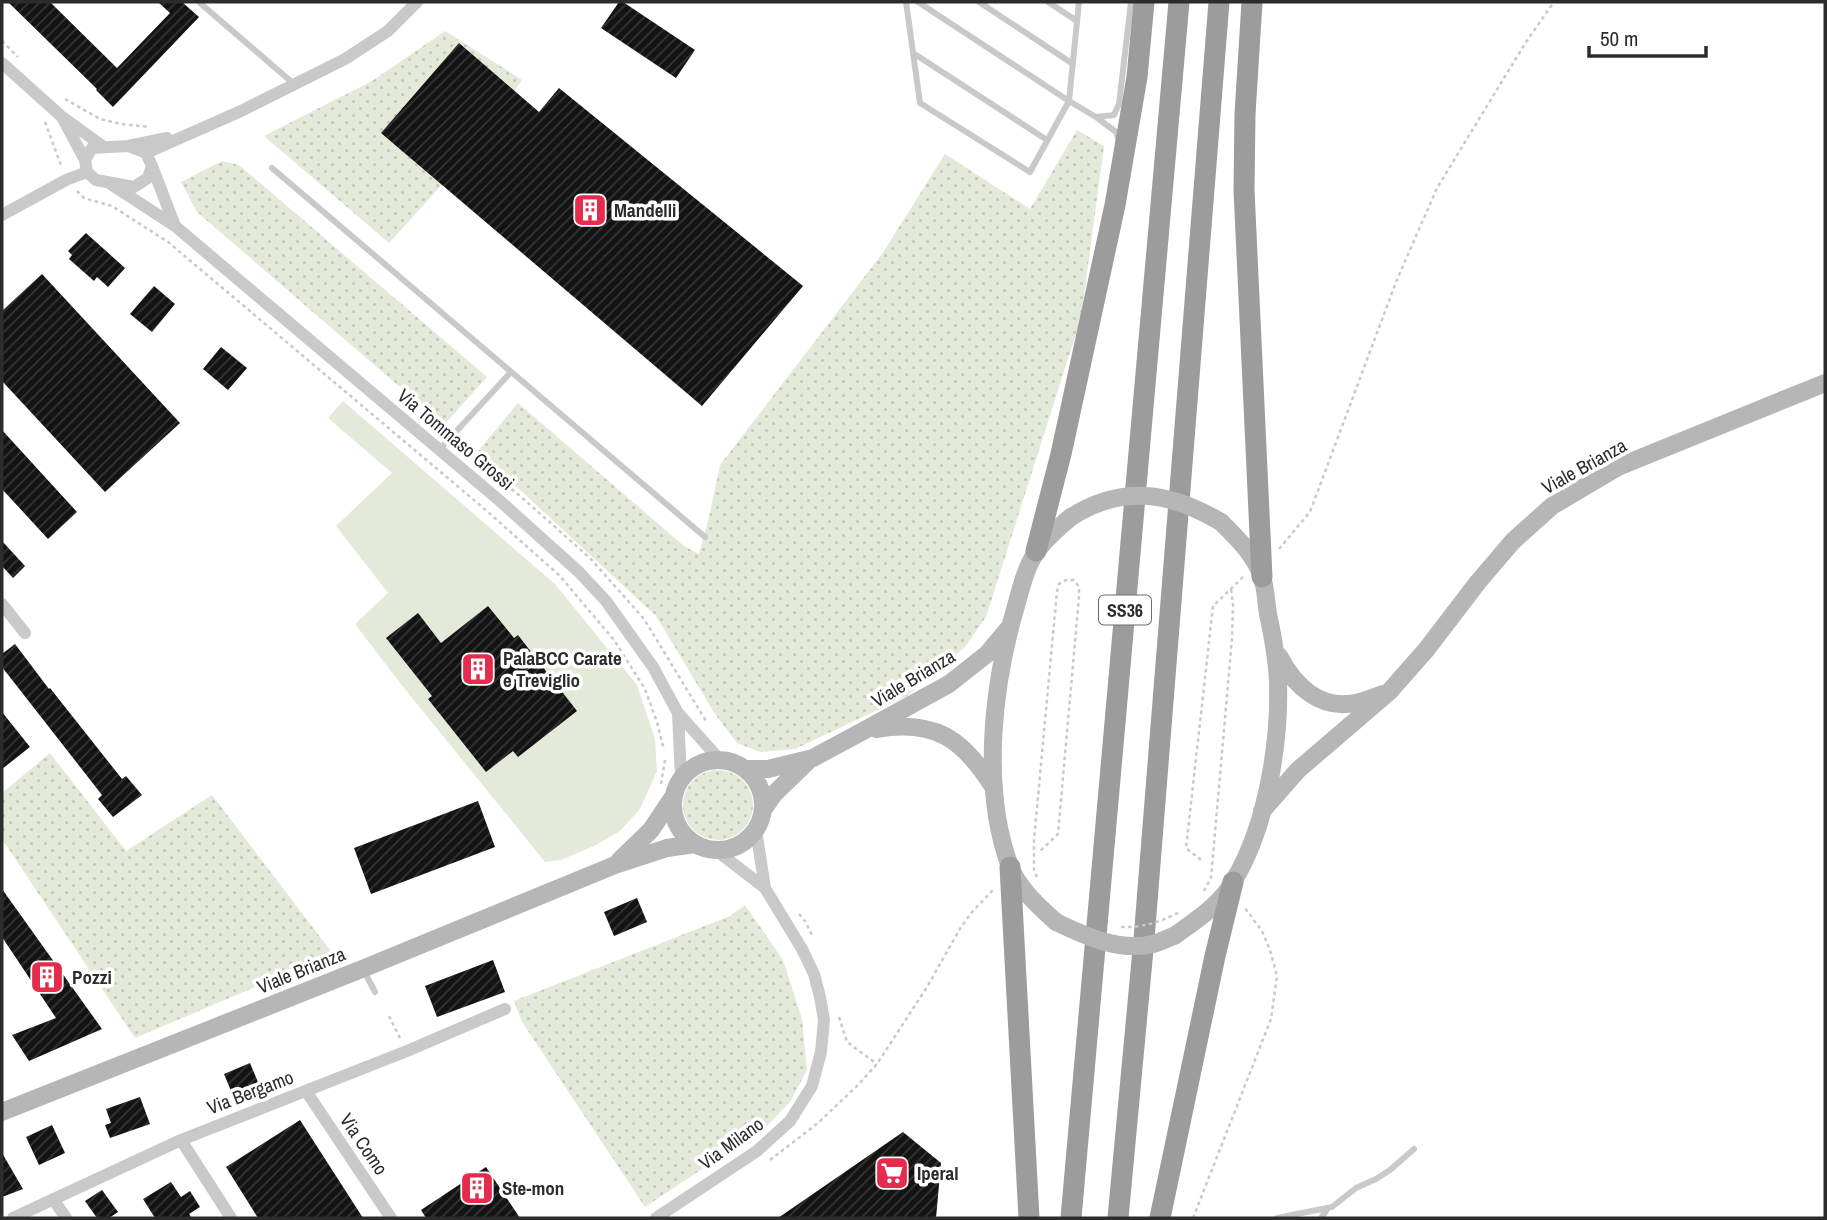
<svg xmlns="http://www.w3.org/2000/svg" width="1827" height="1220" viewBox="0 0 1827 1220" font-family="'Archivo Narrow',sans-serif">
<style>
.grass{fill:url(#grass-dots)}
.pitch{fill:#e4ead9}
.building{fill:url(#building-hatch)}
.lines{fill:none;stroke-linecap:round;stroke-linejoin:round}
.path{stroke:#c9c9c9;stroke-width:2.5;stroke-dasharray:3.5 3.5;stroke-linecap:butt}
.service{stroke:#c9c9c9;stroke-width:6}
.minor{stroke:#c9c9c9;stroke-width:12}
.secondary{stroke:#b6b6b6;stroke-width:18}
.trunk{stroke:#9c9c9c;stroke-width:21}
.path-bridge{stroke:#c9c9c9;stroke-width:2.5;stroke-dasharray:3.5 3.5;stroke-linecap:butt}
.secondary-bridge{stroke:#b6b6b6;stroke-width:18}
.labels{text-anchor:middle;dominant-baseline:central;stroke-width:7;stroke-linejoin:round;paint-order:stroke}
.shield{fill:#fff;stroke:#6b6b6b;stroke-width:2}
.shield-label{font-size:18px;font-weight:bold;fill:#2c2c2c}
.poi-label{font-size:19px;font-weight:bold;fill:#2c2c2c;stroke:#fff;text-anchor:start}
.street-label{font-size:19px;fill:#2c2c2c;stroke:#fff}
</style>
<defs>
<pattern id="grass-dots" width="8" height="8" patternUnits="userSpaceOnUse" patternTransform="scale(1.75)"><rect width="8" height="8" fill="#e4ead9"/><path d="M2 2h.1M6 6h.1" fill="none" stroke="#c4c9ba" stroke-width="1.8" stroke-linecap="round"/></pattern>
<pattern id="building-hatch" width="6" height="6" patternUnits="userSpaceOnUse" patternTransform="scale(1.75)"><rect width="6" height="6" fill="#131313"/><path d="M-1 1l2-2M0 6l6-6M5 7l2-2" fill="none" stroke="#363636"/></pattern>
</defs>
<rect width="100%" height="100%" fill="#fff"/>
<path class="grass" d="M 445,31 L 522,80 L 469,155 L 389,243 L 264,136 L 372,81 Z
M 1077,130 L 1104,146 L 1081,318 L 986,617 L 965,647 L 907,696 L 795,749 L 760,752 L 737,743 L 715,714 L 656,616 L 478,451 L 518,403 L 684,546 L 699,554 L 709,517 L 720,465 L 882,254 L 945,154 L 1030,209 Z
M 222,161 L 239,165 L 487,377 L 444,425 L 197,212 L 181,182 Z
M 50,753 L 126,851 L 212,795 L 333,954 L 135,1038 L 2,839 L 2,793 Z
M683 805a35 35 0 1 1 70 0a35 35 0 1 1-70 0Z
M 745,905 L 783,960 L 802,1019 L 807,1070 L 790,1102 L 768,1125 L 645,1207 L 522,1022 L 514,1001 L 730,916 Z"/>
<path class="pitch" d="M 343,401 L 555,584 L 637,685 L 655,739 L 657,771 L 640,809 L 620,831 L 596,845 L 561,860 L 545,862 L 400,683 L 355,624 L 388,593 L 336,526 L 392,473 L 328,418 Z"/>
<path class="building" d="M 8,2 L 50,2 L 117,68 L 170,13 L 158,2 L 182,2 L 199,17 L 113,107 L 96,90 L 97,89 Z
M 619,2 L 623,2 L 695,50 L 676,78 L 601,28 Z
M 459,43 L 539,112 L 559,88 L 803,286 L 702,406 L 381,133 Z
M 86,233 L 125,268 L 108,287 L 97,277 L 94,281 L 69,259 L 72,255 L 68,251 Z
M 42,274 L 180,423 L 105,492 L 2,381 L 2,311 Z
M 154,286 L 175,304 L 152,332 L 130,314 Z
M 221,347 L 247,368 L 228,390 L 203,369 Z
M 2,430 L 77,512 L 48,539 L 2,489 Z
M 2,541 L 25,566 L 13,578 L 2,566 Z
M 488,606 L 514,638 L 518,635 L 577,711 L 518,757 L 513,751 L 486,772 L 428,699 L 432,696 L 386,638 L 418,613 L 441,643 Z
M 15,644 L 49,689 L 50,688 L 122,779 L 126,776 L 142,795 L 113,817 L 98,799 L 102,795 L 2,667 L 2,654 Z
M 2,712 L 30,747 L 2,769 Z
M 478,801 L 495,847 L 371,894 L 354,848 Z
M 2,889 L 102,1029 L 29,1061 L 12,1035 L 56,1018 L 2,937 Z
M 637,898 L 647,922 L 614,936 L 604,912 Z
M 493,960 L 505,992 L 437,1017 L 425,986 Z
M 250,1063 L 260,1087 L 234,1098 L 224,1074 Z
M 140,1097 L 150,1124 L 110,1138 L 105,1125 L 111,1123 L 106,1109 Z
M 300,1120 L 363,1218 L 258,1218 L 226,1167 Z
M 52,1125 L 65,1153 L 39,1165 L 26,1137 Z
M 903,1132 L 941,1163 L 936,1218 L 778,1218 Z
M 2,1153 L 23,1189 L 2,1197 Z
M 486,1167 L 520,1218 L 426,1218 L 421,1210 Z
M 171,1182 L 181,1197 L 190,1191 L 200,1207 L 189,1214 L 192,1218 L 155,1218 L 143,1199 Z
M 102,1190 L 118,1212 L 109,1218 L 97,1218 L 85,1201 Z"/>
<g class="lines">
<path class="path" d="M 2,41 L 18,57
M 65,99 L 100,119 L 121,124 L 150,127
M 45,122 L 62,168
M 77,191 L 84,198 L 112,206 L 168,242 L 481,506 L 559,575 L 614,640 L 645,689 L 657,722 L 664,750
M 457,445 L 520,496 L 590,558 L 644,619 L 706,721
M 1279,549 L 1310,512 L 1396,282 L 1437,188 L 1526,42 L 1554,2
M 661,784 L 665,760
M 1201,860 L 1186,848 L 1213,606 L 1244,576
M 1037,877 L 1034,872 L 1034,840 L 1057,591 L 1059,584 L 1066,580 L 1074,580 L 1079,587 L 1079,597 L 1058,834 L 1040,851
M 1204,891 L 1211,878 L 1232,638 L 1233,605 L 1231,588
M 799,914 L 805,921 L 812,935
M 389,1016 L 400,1038
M 839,1017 L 847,1042 L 877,1064
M 770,1160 L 818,1123 L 858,1085 L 877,1064 L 927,987 L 961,927 L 972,912 L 993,890
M 1193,1218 L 1271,1019 L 1277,976 L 1270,950 L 1262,931 L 1245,908"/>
<path class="service" d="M 906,2 L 920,103 L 1030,172 L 1069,101 L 1079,2
M 918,2 L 1069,101 L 1096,117 L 1116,132 L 1119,141
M 979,2 L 1073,64
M 1048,2 L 1077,21
M 200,3 L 294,84
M 913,53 L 1047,140
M 1096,117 L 1114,115 L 1119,104 L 1131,2
M 272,168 L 705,537
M 439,450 L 511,372
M 363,969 L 375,992
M 1277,1218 L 1332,1207 L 1356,1188 L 1376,1179 L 1390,1170 L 1414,1149
M 1321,1218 L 1328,1208"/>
<path class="minor" d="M 2,63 L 61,116 L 104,147
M 63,119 L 85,160
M 128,146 L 146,153 L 152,166 L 148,178 L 134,187 L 96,180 L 87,172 L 85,160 L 92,148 Z
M 128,146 L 167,138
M 146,153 L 241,111 L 345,59 L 388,31 L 417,2
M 152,166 L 175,226
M 109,183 L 175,226 L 500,501 L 579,572 L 606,601 L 653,667 L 678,713 L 720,760
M 2,215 L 66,180 L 87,172
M 2,604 L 25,633
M 678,713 L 681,779
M 756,830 L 765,888
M 306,1091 L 391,1218
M 181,1140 L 231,1218
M 53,1199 L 66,1218
M 13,1218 L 181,1140 L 407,1051 L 505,1009
M 656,1218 L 757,1151 L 790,1121 L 812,1086 L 821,1052 L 824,1020 L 820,997 L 814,974 L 802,949 L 765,888 L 717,851"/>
<path class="secondary" d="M 1279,656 C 1294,685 1319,710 1355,703 C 1365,701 1374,697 1383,694
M 876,729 C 936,719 963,739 994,788
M673 805a45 45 0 1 1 90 0a45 45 0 1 1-90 0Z
M 746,769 L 768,769 L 813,758 L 865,730 L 949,684 L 987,654 L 1008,629
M 763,810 L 774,794 L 808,761
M 1262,811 L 1298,770 L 1389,692 L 1426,650 L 1478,582 L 1513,541 L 1552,506 L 1618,467 L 1825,383
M 619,861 L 651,830 L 673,797
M 1056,922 C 1038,906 1017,887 1009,864 C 981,785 993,684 1016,606 C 1021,588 1026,566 1037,551 C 1046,538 1059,527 1071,517
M 1174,936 C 1192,923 1214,909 1227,891 C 1265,837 1280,747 1278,682 C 1277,659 1273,637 1268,614 C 1266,602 1266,589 1262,577 C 1255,555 1237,538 1221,522
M 2,1112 L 362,969 L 615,865 L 667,848 L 695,844"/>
<path class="trunk" d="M 1252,2 L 1245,114 L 1244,190 L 1262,577
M 1036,551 L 1061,454 L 1115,205 L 1137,77 L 1144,2
M 1010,867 L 1029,1218
M 1071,1218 L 1179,2
M 1118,1218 L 1144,939 L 1219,2
M 1160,1218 L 1215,956 L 1233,882"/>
<path class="path-bridge" d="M 1121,927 C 1142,928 1159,922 1178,913"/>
<path class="secondary-bridge" d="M 1071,517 C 1123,484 1170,492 1221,522
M 1056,922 C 1085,936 1119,952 1153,944 C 1160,942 1168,938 1174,936"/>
</g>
<defs>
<g id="building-square" transform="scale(1.75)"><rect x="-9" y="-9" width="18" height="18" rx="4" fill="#e52c4d" stroke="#fff"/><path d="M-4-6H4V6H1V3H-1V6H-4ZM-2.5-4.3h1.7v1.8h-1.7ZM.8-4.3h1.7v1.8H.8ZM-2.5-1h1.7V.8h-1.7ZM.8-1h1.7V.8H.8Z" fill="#fff"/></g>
<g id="supermarket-square" transform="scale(1.75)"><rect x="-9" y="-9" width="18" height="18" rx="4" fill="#e52c4d" stroke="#fff"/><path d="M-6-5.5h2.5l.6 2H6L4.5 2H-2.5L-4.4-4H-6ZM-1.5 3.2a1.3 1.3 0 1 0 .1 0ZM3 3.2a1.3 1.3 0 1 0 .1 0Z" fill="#fff"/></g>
</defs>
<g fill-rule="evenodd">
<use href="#building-square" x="590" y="210"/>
<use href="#building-square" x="478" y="669"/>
<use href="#building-square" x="47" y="977"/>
<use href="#supermarket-square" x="892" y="1173"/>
<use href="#building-square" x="477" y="1188"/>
</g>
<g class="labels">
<rect class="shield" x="1099" y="595.5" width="52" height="29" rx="5"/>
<g class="shield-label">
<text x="1125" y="610">SS36</text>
</g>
<g class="poi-label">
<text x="614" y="210">Mandelli</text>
<text x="503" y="658">PalaBCC Carate<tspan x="503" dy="22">e Treviglio</tspan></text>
<text x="72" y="977">Pozzi</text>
<text x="917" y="1173">Iperal</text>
<text x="502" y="1188">Ste-mon</text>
</g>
<g class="street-label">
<text transform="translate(456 439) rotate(40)">Via Tommaso Grossi</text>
<text transform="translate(1584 466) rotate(-29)">Viale Brianza</text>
<text transform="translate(913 678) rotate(-31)">Viale Brianza</text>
<text transform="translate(301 970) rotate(-22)">Viale Brianza</text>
<text transform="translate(250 1092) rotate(-21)">Via Bergamo</text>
<text transform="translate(731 1143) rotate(-36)">Via Milano</text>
<text transform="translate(364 1144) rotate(56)">Via Como</text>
</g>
</g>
<rect width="1827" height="1220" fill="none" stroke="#2c2c2c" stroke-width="7"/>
<path d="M1589 46v10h117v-10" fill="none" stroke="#2c2c2c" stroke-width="3.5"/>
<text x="1600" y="46" font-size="21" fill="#2c2c2c" stroke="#ffffff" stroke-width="5" paint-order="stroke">50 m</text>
</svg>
